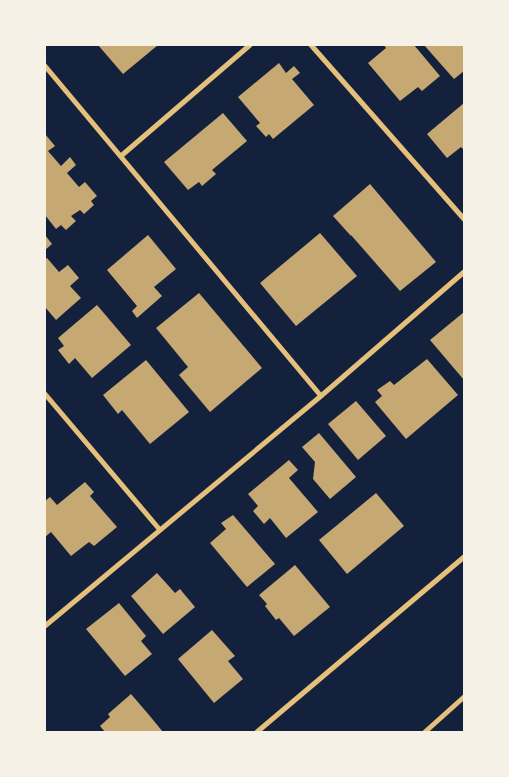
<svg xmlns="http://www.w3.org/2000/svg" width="509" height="777" viewBox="0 0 509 777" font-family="'Nunito Sans',sans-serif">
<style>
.building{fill:#c6a872}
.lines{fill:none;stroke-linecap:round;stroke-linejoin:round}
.minor{stroke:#e5c07b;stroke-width:5}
</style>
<rect width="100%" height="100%" fill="#14213d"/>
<path class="building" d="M 98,45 L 158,45 L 123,74 Z
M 384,45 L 414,45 L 440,76 L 422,91 L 418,87 L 400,101 L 368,63 L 386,48 Z
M 424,45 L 464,45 L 464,71 L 454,79 Z
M 279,63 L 286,73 L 294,66 L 300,73 L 292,79 L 314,105 L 273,139 L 269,134 L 266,137 L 256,126 L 260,123 L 238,97 Z
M 464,103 L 464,150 L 461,147 L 447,158 L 427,134 Z
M 223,113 L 247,141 L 212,170 L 216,174 L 202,186 L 199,182 L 188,190 L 164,162 Z
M 45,134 L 55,146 L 48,151 L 61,166 L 70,157 L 76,165 L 67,173 L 79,187 L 85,182 L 97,196 L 91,201 L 94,205 L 84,214 L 80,210 L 71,216 L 76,221 L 66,230 L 61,225 L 56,229 L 45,215 Z
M 370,184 L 436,262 L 400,291 L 351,235 L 351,236 L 333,216 Z
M 320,233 L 357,276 L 296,326 L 260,283 Z
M 45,235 L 52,244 L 45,250 Z
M 148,235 L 176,269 L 154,287 L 162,296 L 137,318 L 132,311 L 137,306 L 107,270 Z
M 47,258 L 59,272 L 68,265 L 79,278 L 70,286 L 81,298 L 56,320 L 45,307 L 45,259 Z
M 199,293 L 262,368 L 210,412 L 179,375 L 188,367 L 156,328 Z
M 97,305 L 131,345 L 92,378 L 75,358 L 69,364 L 58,350 L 64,346 L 58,338 Z
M 464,312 L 464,380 L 430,340 Z
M 427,359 L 458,395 L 406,439 L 375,402 L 382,396 L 377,390 L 390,381 L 394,385 Z
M 146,360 L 189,412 L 150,444 L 122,410 L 118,414 L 103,395 Z
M 356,401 L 386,436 L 358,460 L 328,424 Z
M 319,433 L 356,477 L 330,499 L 313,479 L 315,462 L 302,447 Z
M 289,460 L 298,470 L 289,478 L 318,512 L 286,538 L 270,518 L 264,524 L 253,511 L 258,506 L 248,494 Z
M 85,482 L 94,492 L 90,496 L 117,527 L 94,546 L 89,542 L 71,556 L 51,532 L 45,537 L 45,501 L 50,497 L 57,505 Z
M 376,493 L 404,526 L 347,574 L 319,540 Z
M 233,515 L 275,564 L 247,587 L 210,543 L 226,529 L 221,523 Z
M 295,565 L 330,607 L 294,636 L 279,618 L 276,620 L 265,606 L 267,604 L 259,595 Z
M 157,573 L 175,593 L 180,589 L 195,607 L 163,634 L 131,596 Z
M 119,603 L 146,636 L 141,641 L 152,654 L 125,676 L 86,629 Z
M 212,630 L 235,656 L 228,661 L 243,679 L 214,703 L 178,659 Z
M 131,694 L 149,715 L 163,732 L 105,732 L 100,726 L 110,717 L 108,714 Z"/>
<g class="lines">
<path class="minor" d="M 311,45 L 464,219
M 45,66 L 321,396
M 121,156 L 250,45
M 45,394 L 160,530
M 45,626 L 321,396 L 464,272
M 257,732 L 464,557
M 425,732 L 464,697"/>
</g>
<rect width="509" height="777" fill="none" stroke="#f6f1e7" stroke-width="92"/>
</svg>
